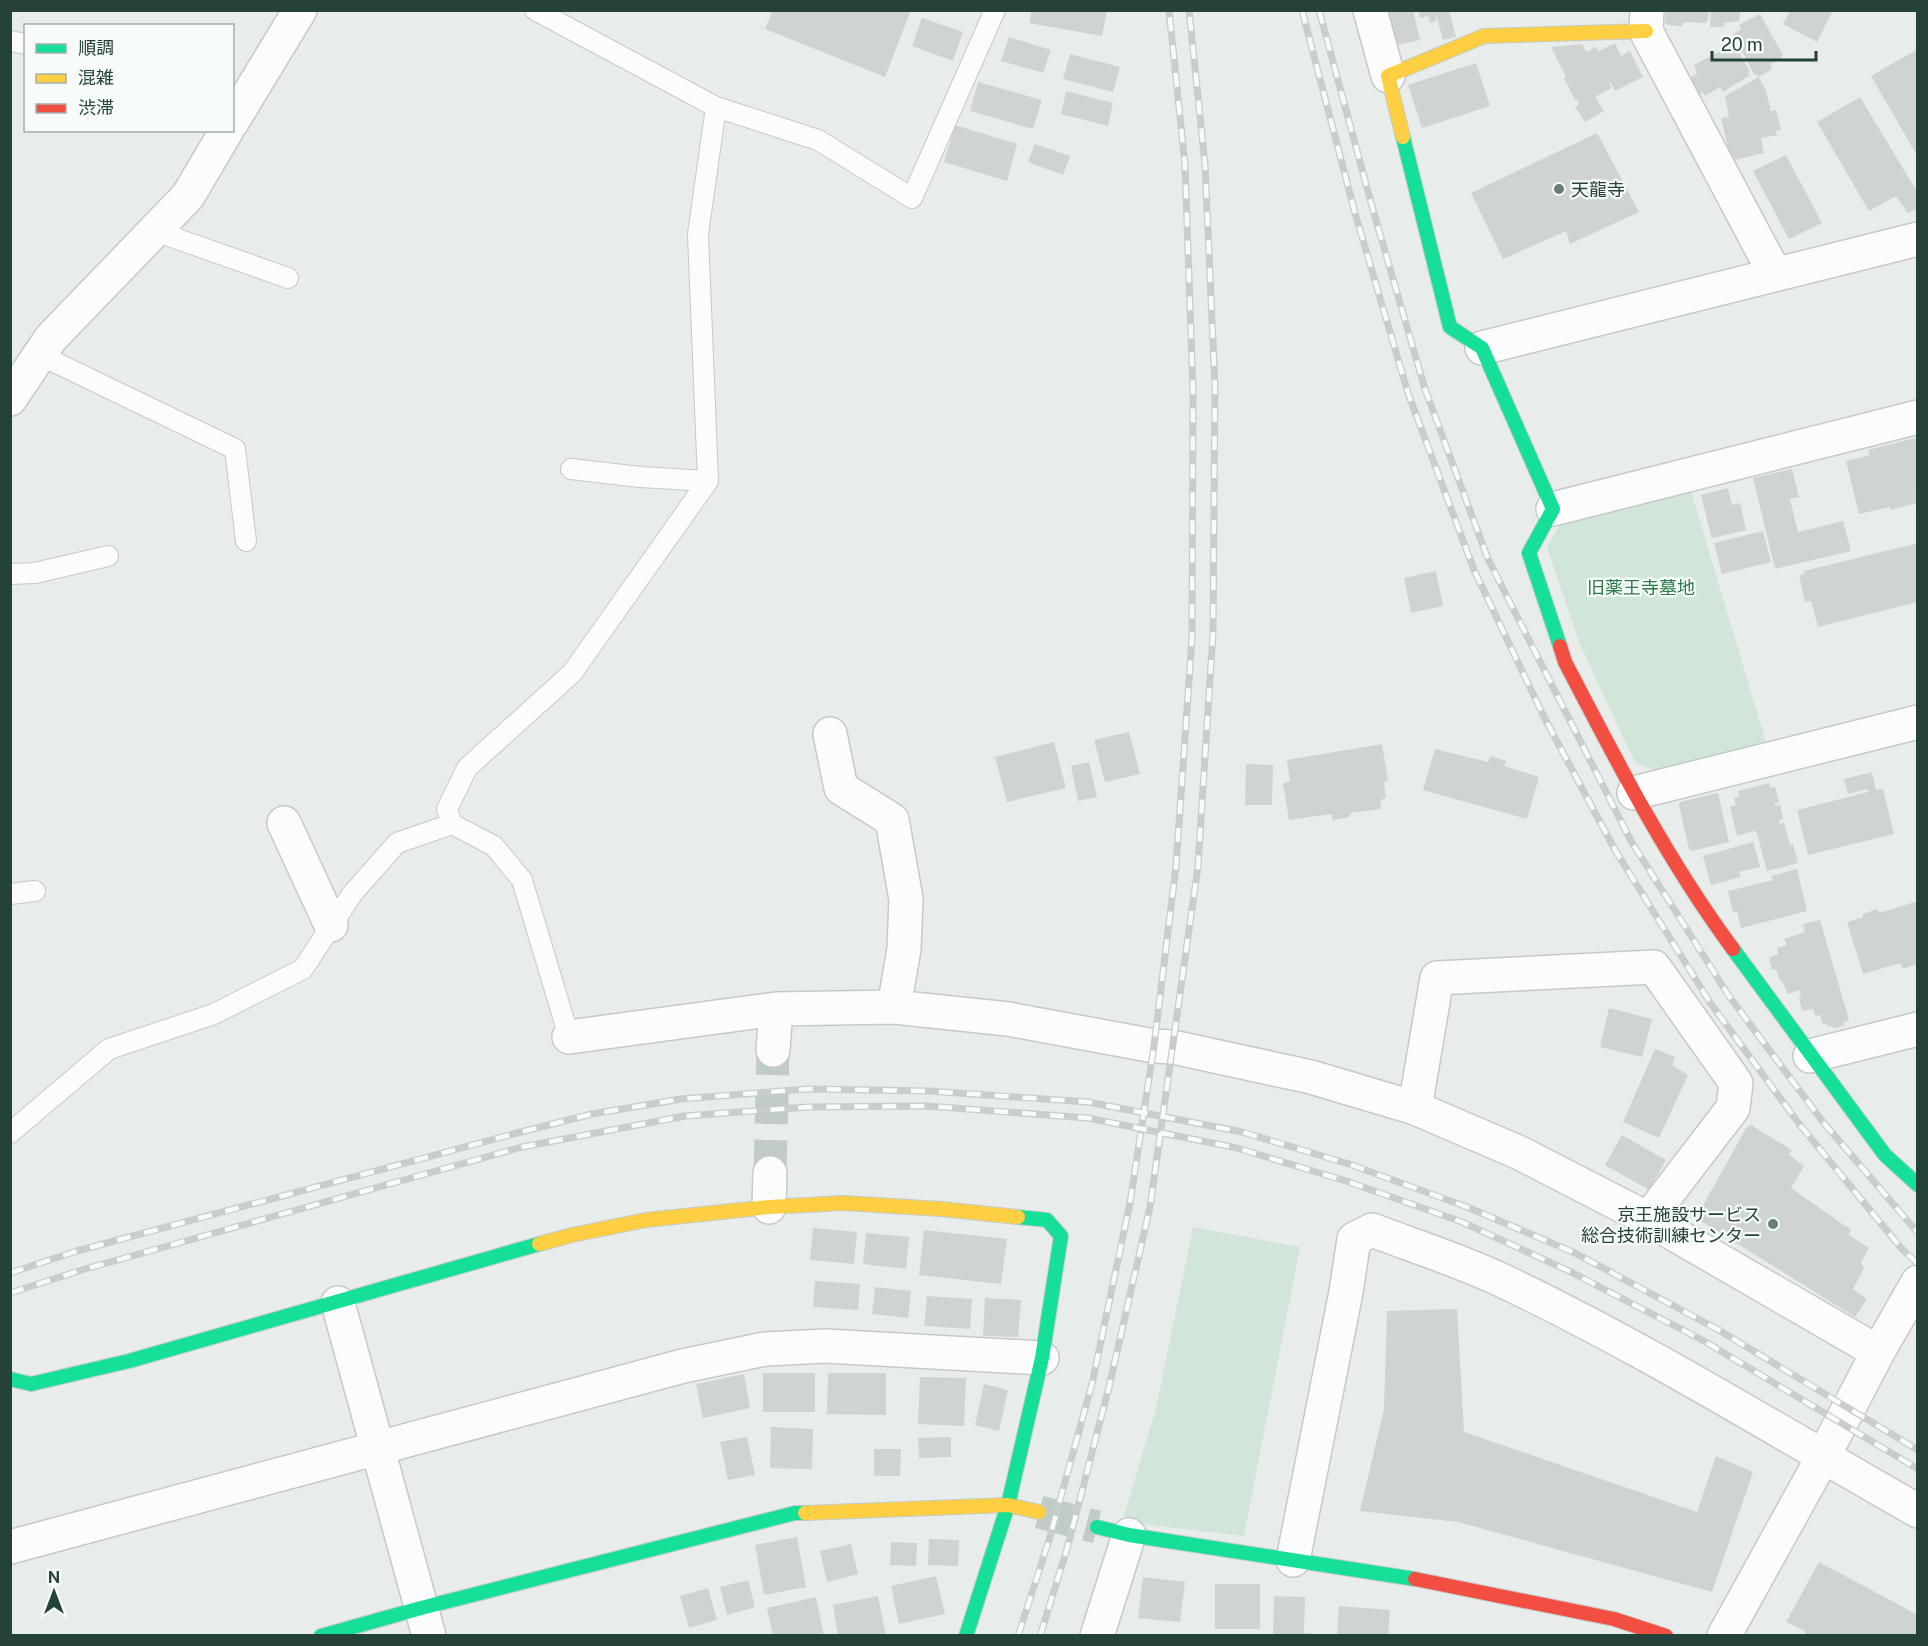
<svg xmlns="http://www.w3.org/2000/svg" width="1928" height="1646" viewBox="0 0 1928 1646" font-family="'Public Sans','Noto Sans JP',sans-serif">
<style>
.green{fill:#d1e6d8}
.building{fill:#cfd4d2}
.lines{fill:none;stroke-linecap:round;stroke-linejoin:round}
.street-tunnel{stroke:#c1cbc8;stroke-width:33;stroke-dasharray:33 16;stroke-linecap:butt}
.secondary-tunnel{stroke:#c1cbc8;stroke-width:33;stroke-dasharray:33 16;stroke-linecap:butt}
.lane-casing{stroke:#c5cac8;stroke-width:22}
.street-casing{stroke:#c5cac8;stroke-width:36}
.fast-casing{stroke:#c3cbc8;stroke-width:16}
.slow-casing{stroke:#c3cbc8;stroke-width:16}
.jam-casing{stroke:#c3cbc8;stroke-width:16}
.lane{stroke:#fcfcfc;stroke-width:20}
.street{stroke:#fcfcfc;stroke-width:33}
.fast{stroke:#16e098;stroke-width:14}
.slow{stroke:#ffcf43;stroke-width:14}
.jam{stroke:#f24e42;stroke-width:14}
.rail-casing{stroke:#c9cdcc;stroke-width:7}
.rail{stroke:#f7fbf9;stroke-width:4.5;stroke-dasharray:14;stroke-linecap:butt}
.poi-dot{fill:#697e78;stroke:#f7fbf9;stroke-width:2}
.labels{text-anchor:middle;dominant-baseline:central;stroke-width:4.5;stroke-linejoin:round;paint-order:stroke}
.poi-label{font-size:18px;fill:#24423a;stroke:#f7fbf9;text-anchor:start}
.park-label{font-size:18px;fill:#2d7a4b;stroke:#f7fbf9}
</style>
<rect width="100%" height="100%" fill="#e8edeb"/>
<path class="green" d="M 1691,491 L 1767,746 L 1663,774 L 1635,762 L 1580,645 L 1547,547 L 1561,523 Z
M 1193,1227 L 1300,1247 L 1244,1536 L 1122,1522 L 1156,1408 Z"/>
<path class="building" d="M 773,10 L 911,10 L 885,77 L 765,29 Z
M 1032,10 L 1107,10 L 1102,36 L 1029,23 Z
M 1380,10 L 1413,10 L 1420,40 L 1388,47 Z
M 1418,10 L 1449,10 L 1456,37 L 1443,40 L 1436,14 L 1436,21 L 1430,23 L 1428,16 L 1420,18 Z
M 1666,10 L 1709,10 L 1708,20 L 1706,23 L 1684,22 L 1682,26 L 1667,25 L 1667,23 L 1665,23 Z
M 1711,10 L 1740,10 L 1739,21 L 1724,23 L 1724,27 L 1710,27 Z
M 1791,10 L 1833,10 L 1817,42 L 1783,24 Z
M 1760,14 L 1783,55 L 1781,56 L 1782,58 L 1771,64 L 1772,69 L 1758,77 L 1757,74 L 1755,76 L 1733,34 L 1741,29 L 1739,25 Z
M 922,18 L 963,32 L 953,61 L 912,46 Z
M 1009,37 L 1051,50 L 1043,73 L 1001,61 Z
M 1615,43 L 1621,56 L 1630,51 L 1643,77 L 1615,91 L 1611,83 L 1609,84 L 1612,88 L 1595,97 L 1604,111 L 1585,122 L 1575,107 L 1579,104 L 1577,99 L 1575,100 L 1564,78 L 1566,77 L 1551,47 L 1582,44 L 1586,52 L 1596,47 L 1599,51 Z
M 1734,44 L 1750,72 L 1748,73 L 1749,76 L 1723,92 L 1720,87 L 1705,96 L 1703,92 L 1698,95 L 1689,78 L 1697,74 L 1694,65 Z
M 1918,49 L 1918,150 L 1915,152 L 1871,76 Z
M 1070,54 L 1120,67 L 1113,92 L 1063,79 Z
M 1476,63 L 1490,106 L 1422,128 L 1408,85 Z
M 1759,77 L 1766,91 L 1771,111 L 1776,110 L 1781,130 L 1776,131 L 1777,135 L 1761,138 L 1764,153 L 1731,161 L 1721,118 L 1729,117 L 1725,96 Z
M 978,82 L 1042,100 L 1033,129 L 970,111 Z
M 1066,91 L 1113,103 L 1108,126 L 1061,114 Z
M 1860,97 L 1918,193 L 1918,208 L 1908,213 L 1896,196 L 1869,211 L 1817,122 Z
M 955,125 L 1017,144 L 1007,181 L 944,162 Z
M 1597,133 L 1639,212 L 1570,244 L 1566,231 L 1503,259 L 1471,193 Z
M 1035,144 L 1070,156 L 1063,175 L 1028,162 Z
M 1786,155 L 1822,223 L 1789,239 L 1753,171 Z
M 1915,438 L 1918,443 L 1918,493 L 1915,494 L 1917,503 L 1890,510 L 1890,507 L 1859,514 L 1846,461 L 1870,455 L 1868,450 Z
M 1792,469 L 1799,497 L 1790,499 L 1798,532 L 1843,521 L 1851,551 L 1775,569 L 1753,478 Z
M 1728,488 L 1732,505 L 1740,503 L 1746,530 L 1713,538 L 1711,536 L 1701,495 Z
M 1763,531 L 1771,562 L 1722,574 L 1714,543 Z
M 1918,543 L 1918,602 L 1818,627 L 1811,601 L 1805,602 L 1799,575 L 1804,574 L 1804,571 Z
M 1436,571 L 1443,606 L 1411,613 L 1404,578 Z
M 1129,732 L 1140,774 L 1105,782 L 1094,740 Z
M 1054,742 L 1066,788 L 1007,802 L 995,757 Z
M 1382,744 L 1388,780 L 1384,782 L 1386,798 L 1381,800 L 1380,809 L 1351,813 L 1349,817 L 1333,820 L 1331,814 L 1289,820 L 1283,784 L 1290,781 L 1287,760 Z
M 1435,749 L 1488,762 L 1491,756 L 1506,761 L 1504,766 L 1539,777 L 1527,819 L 1423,790 Z
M 1089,762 L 1097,797 L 1078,801 L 1071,766 Z
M 1246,764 L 1273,765 L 1272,805 L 1245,805 Z
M 1872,772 L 1876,790 L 1883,789 L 1894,834 L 1808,855 L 1797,810 L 1868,792 L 1867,789 L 1848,794 L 1844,779 Z
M 1769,783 L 1771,788 L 1775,787 L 1779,802 L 1775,803 L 1775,806 L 1780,805 L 1783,819 L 1779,820 L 1780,824 L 1784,823 L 1790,845 L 1793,844 L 1798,863 L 1767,871 L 1757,833 L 1754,831 L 1737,836 L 1730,807 L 1736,805 L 1734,798 L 1739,797 L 1738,791 Z
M 1718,793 L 1729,842 L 1692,851 L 1689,849 L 1679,805 L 1680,802 Z
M 1753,842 L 1760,867 L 1739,872 L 1741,877 L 1711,885 L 1703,856 Z
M 1797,869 L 1807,911 L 1741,928 L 1737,911 L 1733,913 L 1728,891 L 1773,880 L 1771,876 Z
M 1918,901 L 1918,964 L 1903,969 L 1900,963 L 1863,974 L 1847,922 L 1863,917 L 1863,914 L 1877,909 L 1879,913 Z
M 1820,920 L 1849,1020 L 1843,1023 L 1844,1026 L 1833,1028 L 1832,1026 L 1828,1027 L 1827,1023 L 1823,1024 L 1820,1015 L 1815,1016 L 1813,1009 L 1802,1011 L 1799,998 L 1801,996 L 1799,990 L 1788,994 L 1782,981 L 1780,981 L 1776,969 L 1772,970 L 1769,958 L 1778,954 L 1777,948 L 1787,945 L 1784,939 L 1805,932 L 1803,924 Z
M 1609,1008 L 1652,1019 L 1642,1057 L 1600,1047 Z
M 1655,1049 L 1675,1057 L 1672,1065 L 1688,1075 L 1659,1138 L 1623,1122 Z
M 1751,1125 L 1792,1150 L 1789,1155 L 1804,1166 L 1791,1188 L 1851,1230 L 1849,1235 L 1869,1248 L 1861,1262 L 1864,1268 L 1853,1289 L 1867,1299 L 1855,1317 L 1696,1218 L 1746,1128 Z
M 1622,1135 L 1666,1160 L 1649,1190 L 1605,1165 Z
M 813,1228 L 857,1232 L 854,1264 L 810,1260 Z
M 924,1230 L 1007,1239 L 1001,1284 L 919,1275 Z
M 866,1233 L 909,1237 L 906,1269 L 863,1264 Z
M 815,1281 L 860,1284 L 858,1310 L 813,1307 Z
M 875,1287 L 911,1291 L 908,1318 L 872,1314 Z
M 927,1296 L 972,1299 L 970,1329 L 924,1326 Z
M 985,1298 L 1021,1300 L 1018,1337 L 983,1336 Z
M 1457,1309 L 1464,1432 L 1697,1512 L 1716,1456 L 1753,1472 L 1712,1592 L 1458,1522 L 1360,1511 L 1384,1409 L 1387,1311 Z
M 763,1373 L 815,1373 L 815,1412 L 763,1412 Z
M 828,1373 L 886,1373 L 886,1415 L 827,1414 Z
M 744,1374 L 750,1408 L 703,1418 L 696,1384 Z
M 920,1377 L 966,1378 L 964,1426 L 918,1424 Z
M 984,1384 L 1008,1390 L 999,1431 L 975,1425 Z
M 771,1427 L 813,1429 L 812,1469 L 770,1468 Z
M 747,1437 L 755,1475 L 728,1480 L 720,1442 Z
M 951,1437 L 951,1457 L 919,1458 L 918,1438 Z
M 874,1449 L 901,1449 L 900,1476 L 874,1476 Z
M 797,1537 L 806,1587 L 764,1595 L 755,1545 Z
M 929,1539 L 959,1540 L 958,1566 L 928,1565 Z
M 891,1542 L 917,1543 L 916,1566 L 890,1565 Z
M 851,1544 L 858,1574 L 827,1582 L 820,1551 Z
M 1819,1562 L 1918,1615 L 1918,1636 L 1805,1636 L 1805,1631 L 1786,1622 Z
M 936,1576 L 945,1614 L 899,1624 L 891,1586 Z
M 1143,1577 L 1185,1582 L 1180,1622 L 1138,1618 Z
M 748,1580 L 755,1607 L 727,1615 L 720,1587 Z
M 1215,1584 L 1260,1584 L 1260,1629 L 1215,1629 Z
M 708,1588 L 717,1620 L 689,1628 L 680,1596 Z
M 878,1596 L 886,1636 L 838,1636 L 833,1605 Z
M 1274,1596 L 1305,1597 L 1304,1633 L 1311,1633 L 1311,1636 L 1273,1636 Z
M 816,1597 L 824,1636 L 773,1636 L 767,1608 Z
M 1339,1606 L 1390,1610 L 1388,1636 L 1337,1636 Z"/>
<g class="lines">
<path class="street-tunnel" d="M 770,1173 L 773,1050"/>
<path class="secondary-tunnel" d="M 1039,1512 L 1097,1527"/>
<g class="lane-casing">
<path id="lane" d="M 535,10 L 716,107 L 818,140 L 912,198 L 995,10
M 10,41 L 26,44
M 155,231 L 288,278
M 40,355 L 235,449 L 246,541
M 571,469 L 640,477 L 708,481
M 10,574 L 35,573 L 108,556
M 10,894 L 35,891
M 569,1037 L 522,880 L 494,846 L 452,824 L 447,809 L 467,768 L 572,673 L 708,481 L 698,234 L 716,107
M 10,1133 L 109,1049 L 214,1014 L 303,969 L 352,894 L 397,843 L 452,824"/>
</g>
<g class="street-casing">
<path id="street" d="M 1370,10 L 1388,76
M 1647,10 L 1646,31 L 1775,274
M 232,122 L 300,10
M 1482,348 L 1918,239
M 10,399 L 51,338 L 188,196 L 227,130
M 1553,509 L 1918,417
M 830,734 L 841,788 L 892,820 L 906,899 L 904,949 L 894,1007
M 1634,793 L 1918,722
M 284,823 L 331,925
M 569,1037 L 776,1009 L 894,1007 L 1008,1019 L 1154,1046 L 1173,1047 L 1311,1077 L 1415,1108 L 1520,1153 L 1648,1219 L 1878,1352
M 773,1050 L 776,1009
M 1810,1056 L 1918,1029
M 1415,1108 L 1437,978 L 1654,967 L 1736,1083 L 1733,1108 L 1648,1219
M 769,1207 L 770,1173
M 338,1303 L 429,1636
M 10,1547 L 683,1366 L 765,1349 L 826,1346 L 1042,1358
M 1293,1560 L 1346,1292 L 1354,1239 L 1372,1230 C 1414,1246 1458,1260 1499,1279 C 1643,1347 1779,1432 1918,1511
M 1097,1636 L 1129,1535
M 1724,1636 L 1823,1457 L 1878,1352 L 1918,1282"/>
</g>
<g class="fast-casing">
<path id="fast" d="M 1403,137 L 1450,327 L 1482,348 L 1553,509 L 1529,553 L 1560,646
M 1733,949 L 1885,1155 L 1918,1185
M 10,1379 L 31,1384 L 129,1361 L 539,1244
M 1097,1527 L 1129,1535 L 1415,1579
M 321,1636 L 421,1608 L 795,1513 L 805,1513
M 966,1636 L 1008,1505 L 1042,1358 L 1061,1236 L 1047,1220 L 1018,1217"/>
</g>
<g class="slow-casing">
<path id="slow" d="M 1403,137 L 1388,76 L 1484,36 L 1646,31
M 539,1244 L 572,1235 L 646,1220 L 769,1207 L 844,1203 L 941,1209 L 1018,1217
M 805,1513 L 1008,1505 L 1039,1512"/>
</g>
<g class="jam-casing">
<path id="jam" d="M 1560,646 L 1565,662 C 1616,760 1667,860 1733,949
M 1415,1579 L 1614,1619 L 1666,1636"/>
</g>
<use href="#lane" class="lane"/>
<use href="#street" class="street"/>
<use href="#fast" class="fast"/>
<use href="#slow" class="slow"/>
<use href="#jam" class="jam"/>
<g class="rail-casing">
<path id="rail" d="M 1302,10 L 1355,213 L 1408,393 L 1474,570 L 1545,719 L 1615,850 L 1711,1004 L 1800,1125 L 1902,1249 L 1918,1264
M 1319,10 L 1373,210 L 1425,389 L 1488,559 L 1631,841 L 1729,996 L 1823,1122 L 1918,1233
M 10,1273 L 77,1251 L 517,1133 L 592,1114 L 681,1099 L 807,1089 L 929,1091 L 1088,1102 L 1242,1132 L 1349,1164 L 1467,1207 L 1575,1253 L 1717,1329 L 1918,1450
M 10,1293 L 85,1269 L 522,1147 L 685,1116 L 808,1107 L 927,1106 L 1088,1118 L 1237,1148 L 1346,1181 L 1462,1222 L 1569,1271 L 1704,1341 L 1918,1469
M 1018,1636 L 1049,1540 L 1092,1384 L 1130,1203 L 1154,1046 L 1176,866 L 1192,638 L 1193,390 L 1185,165 L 1169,10
M 1040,1636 L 1067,1549 L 1109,1387 L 1150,1207 L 1198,866 L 1213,633 L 1215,387 L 1205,164 L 1189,10"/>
</g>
<use href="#rail" class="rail"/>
</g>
<g class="poi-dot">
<circle cx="1559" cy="189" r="6"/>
<circle cx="1773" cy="1224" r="6"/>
</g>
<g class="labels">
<g class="poi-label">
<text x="1571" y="189">天龍寺</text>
<text x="1761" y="1214" text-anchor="end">京王施設サービス<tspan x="1761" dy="21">総合技術訓練センター</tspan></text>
</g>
<g class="park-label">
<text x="1641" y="587">旧薬王寺墓地</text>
</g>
</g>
<rect width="1928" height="1646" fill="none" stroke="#24423a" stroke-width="24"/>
<rect x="24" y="24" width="210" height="108" fill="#f7fbf9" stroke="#a3b1ad" stroke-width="1.5"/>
<rect x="36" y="44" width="30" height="9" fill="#16e098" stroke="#a3b1ad" stroke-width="1.5"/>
<text x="78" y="54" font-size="18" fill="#24423a">順調</text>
<rect x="36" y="74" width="30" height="9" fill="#ffcf43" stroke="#a3b1ad" stroke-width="1.5"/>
<text x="78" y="84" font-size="18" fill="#24423a">混雑</text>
<rect x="36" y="104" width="30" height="9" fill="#f24e42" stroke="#a3b1ad" stroke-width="1.5"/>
<text x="78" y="114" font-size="18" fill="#24423a">渋滞</text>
<g transform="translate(54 1592)" stroke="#f7fbf9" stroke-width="4.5" paint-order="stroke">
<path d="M0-4.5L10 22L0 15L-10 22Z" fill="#24423a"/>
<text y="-9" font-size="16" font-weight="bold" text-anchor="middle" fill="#24423a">N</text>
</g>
<path d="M1712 51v9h104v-9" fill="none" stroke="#24423a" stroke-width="3"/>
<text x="1721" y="51" font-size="18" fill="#24423a" stroke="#f7fbf9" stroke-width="4.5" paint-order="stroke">20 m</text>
</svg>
